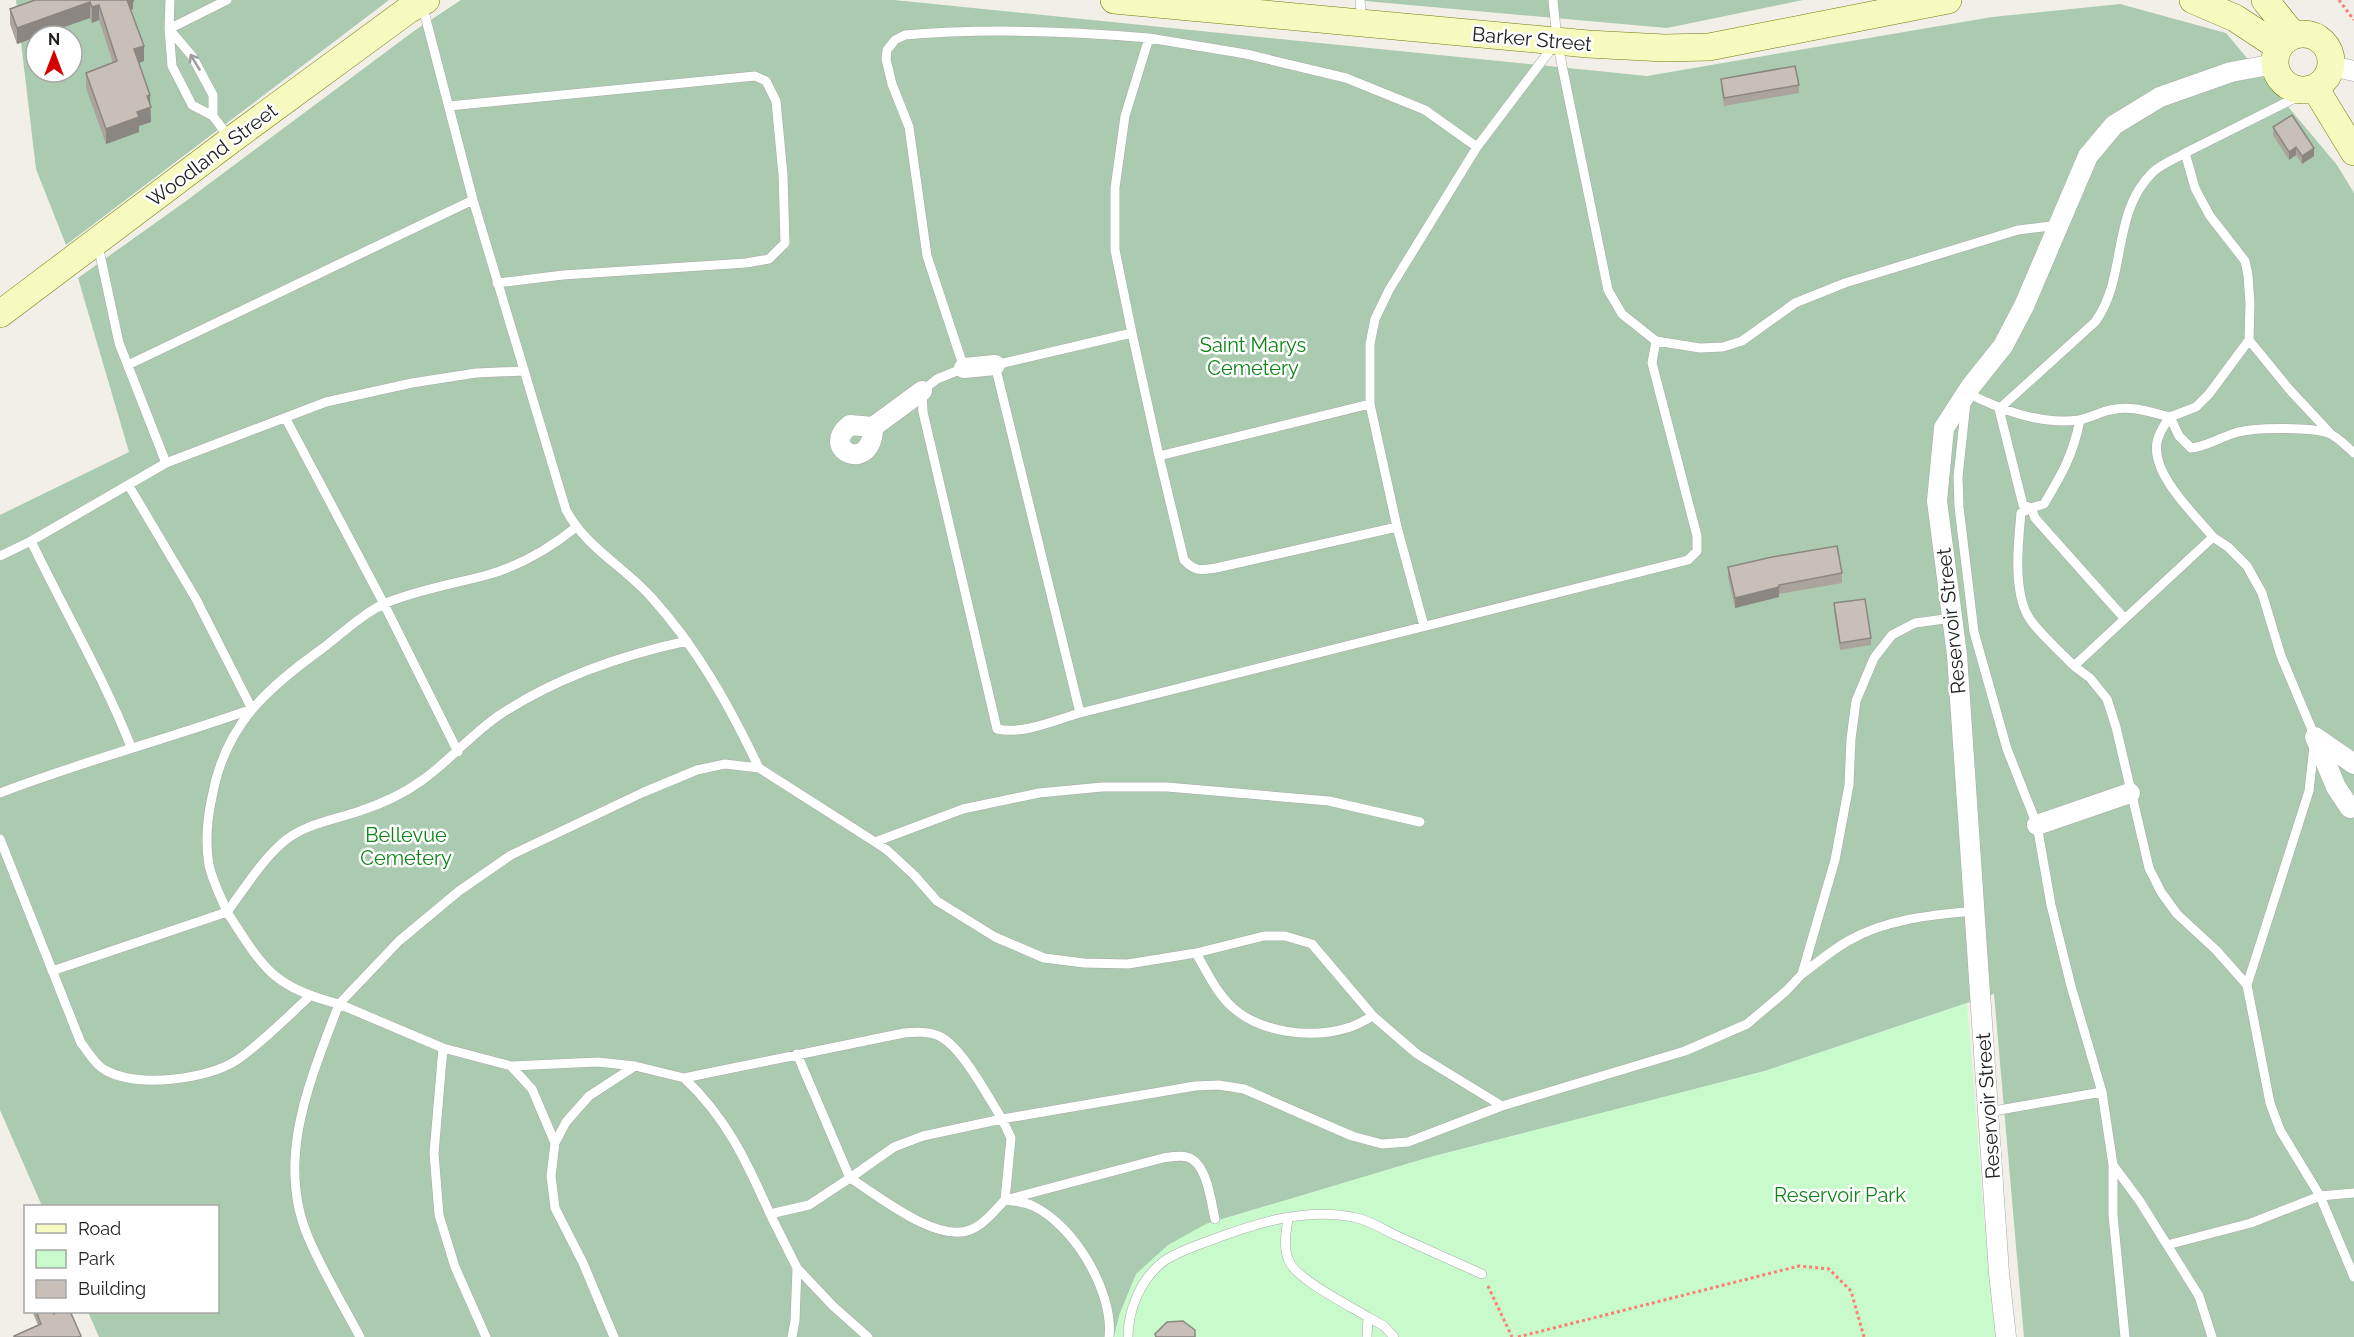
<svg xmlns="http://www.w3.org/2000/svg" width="2354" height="1337" viewBox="0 0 2354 1337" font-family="Raleway,sans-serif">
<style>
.cemetery{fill:#aacbaf;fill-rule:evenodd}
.park{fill:#c8facc}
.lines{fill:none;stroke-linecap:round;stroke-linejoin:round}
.service-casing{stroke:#a9a9a9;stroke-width:10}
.minor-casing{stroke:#a9a9a9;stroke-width:21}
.secondary-casing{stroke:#707d05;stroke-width:28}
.path{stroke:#fa8072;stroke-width:3;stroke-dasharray:3 3;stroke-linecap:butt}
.service{stroke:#fff;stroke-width:9}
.minor{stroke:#fff;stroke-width:20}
.secondary{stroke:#f7fabf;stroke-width:27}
.wall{fill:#aba49e}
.shaded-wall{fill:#8b8681}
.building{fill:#c7bfb8;stroke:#8b8681;stroke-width:1.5}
.oneway{stroke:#9c9c9c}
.labels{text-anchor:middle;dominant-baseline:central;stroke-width:5;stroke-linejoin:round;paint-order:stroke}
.street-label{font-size:20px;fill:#222;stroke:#fff}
.park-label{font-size:20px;fill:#0c8416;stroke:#fff}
</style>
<rect width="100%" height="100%" fill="#f2efe9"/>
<path class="cemetery" d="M 16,0 L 389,0 L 66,245 L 36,169 ZM 36,36 L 72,36 L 72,72 L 36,72 Z
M 461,0 L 894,0 L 1647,76 L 1992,17 L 2120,4 L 2226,33 L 2337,165 L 2354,193 L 2354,1337 L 2024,1337 L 1994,994 L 1765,1071 L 1427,1158 L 1206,1224 L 1120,1313 L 1114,1337 L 99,1337 L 88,1312 L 218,1312 L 218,1206 L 42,1206 L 0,1110 L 0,515 L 129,452 L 78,278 L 182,204 L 414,31 Z
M 1354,0 L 1803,0 L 1667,28 Z"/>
<path class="park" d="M 1967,1003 L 1984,1217 L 1996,1337 L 1114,1337 L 1120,1313 L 1136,1274 L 1168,1245 L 1206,1224 L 1427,1158 L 1765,1071 Z"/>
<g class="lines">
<g class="service-casing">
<path id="service" d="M 170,0 L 169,29 L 227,0
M 1360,0 L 1362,21
M 1553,0 L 1557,39
M 2297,90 L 2295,98 L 2185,153 L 2195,188 L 2210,216 L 2245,261 L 2248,275 L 2250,304 L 2249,340 L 2209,394 L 2196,407 L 2170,417 L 2179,436 L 2191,448 C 2206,447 2221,437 2235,433 C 2253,427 2310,427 2328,433 C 2337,436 2347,447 2354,453
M 449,106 L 755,76 L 766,81 L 776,101 L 783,175 L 785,243 L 769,259 L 746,263 L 563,275 L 497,283
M 213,116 L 213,95 L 192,56 L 169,29 L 172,66 L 192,105 L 213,116 L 230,139
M 1477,147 L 1557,41 L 1608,290 L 1622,314 L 1656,341
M 473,200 L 566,510 C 586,548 625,567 652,598 C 698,649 730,707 759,768
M 98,245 L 119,343 L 166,463
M 1132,333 L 1159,456 L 1370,404 L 1370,344 L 1375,319 L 1389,290 L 1477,147 L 1425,110 L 1346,78 L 1246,54 L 1149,38
M 2249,340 L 2289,389 L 2330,433
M 128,365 L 473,200 L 422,4
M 286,419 L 384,604 L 458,752
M 2080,420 C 2073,455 2062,474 2044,504 L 2031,508 L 2035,518 L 2124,618
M 1159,456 L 1184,560 C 1195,572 1201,570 1216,568 L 1397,527 L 1370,404
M 129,486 L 196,599 L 252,709
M 1397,527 L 1424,626
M 31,541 C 64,610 103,676 131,747
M 0,556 L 31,541 L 166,463 L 326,402 L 412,383 L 476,373 L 523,371
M 2074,666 C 2060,651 2044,638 2032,622 C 2012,597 2018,544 2021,513 L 2031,508 L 2023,505 L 1999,409 L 2095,322 C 2128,277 2110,214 2153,172 C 2162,164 2175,159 2185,153
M 1080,713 C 1055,720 1023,735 997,729 L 923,412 L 922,391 L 937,379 L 964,368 L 927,256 L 909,127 L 892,84 L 886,59 L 887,50 L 895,40 L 905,35 C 986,28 1068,31 1149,38 L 1125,116 L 1115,188 L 1115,250 L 1132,333 L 995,365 L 1080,713 L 1688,560 L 1697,551 L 1697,536 L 1652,363 L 1656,341 L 1700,348 L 1723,347 L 1742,341 L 1795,303 L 1845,283 L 2018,230 L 2059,225
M 0,793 C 83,761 168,739 252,709
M 0,839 L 81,1043 C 88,1051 95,1065 105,1070 C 137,1088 207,1080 237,1060 C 263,1042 287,1017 310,996
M 875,842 L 887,850 L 914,875 L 937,901 L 995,937 L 1044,958 L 1084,963 L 1128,964 L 1196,953
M 227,912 C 221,897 212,880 209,865 C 205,842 207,820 212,797 C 225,725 266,689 323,648 C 341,634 365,612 386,603 C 418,590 453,584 487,575 C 519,566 550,548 575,528
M 227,912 C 244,889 260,863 281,844 C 302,824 334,820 360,811 C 381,804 403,794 421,781 C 450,761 472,733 501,714 C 557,677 623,655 687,641
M 52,971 L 227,912 C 263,967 271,987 339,1004 C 311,1078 274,1160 309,1239 C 323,1272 343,1305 360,1337
M 1802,974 C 1817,963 1832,950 1848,941 C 1886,919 1931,915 1974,911
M 2247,985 L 2309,791 L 2315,737 L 2281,656 L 2262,593 L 2247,566 L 2228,547 L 2213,537 L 2074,666 L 2090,678 L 2107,699 L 2116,727 L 2149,868 L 2161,892 L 2177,914 L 2216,950 L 2247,985 L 2270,1103 L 2280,1130 L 2320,1196 L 2354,1193
M 1373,1016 L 1312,944 L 1285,936 L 1264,936 L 1196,953 C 1207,972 1216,992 1232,1007 C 1261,1033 1311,1039 1347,1028 C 1356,1026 1365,1020 1373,1016 L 1417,1054 L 1502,1106
M 443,1048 L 339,1004 L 399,941 L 459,891 L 511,855 L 644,792 L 697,770 L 725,764 L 759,768 L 875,842 L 963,809 L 1039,793 L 1102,787 L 1167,787 L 1329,801 L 1420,822
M 797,1054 L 850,1178 L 894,1147 L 923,1136 L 1002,1119 L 1011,1138 L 1005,1200 C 1014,1201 1025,1202 1033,1206 C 1074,1225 1114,1292 1109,1337
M 511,1066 L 532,1089 L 555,1143
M 684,1078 C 726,1117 747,1162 770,1214
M 1988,1112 L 2102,1092
M 2113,1165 L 2102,1092 L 2071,986 L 2051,905 L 2037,825 L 2007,749 L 1974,632 L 1959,507 L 1958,477 L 1967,393 C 2002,410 2039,425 2079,420 C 2090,418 2100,412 2110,410 C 2131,405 2150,412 2170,417 C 2164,425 2159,433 2157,442 C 2151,474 2194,514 2213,537
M 1288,1219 C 1286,1231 1283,1248 1289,1261 C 1296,1279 1350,1306 1368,1317
M 2167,1245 L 2251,1223 L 2320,1196 L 2354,1277
M 797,1268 L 833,1306 L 868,1337
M 486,1337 L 455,1267 L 439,1215 L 434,1153 L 443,1048 L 511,1066 L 598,1062 L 635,1066
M 614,1337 L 583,1263 L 555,1208 L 551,1176 L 555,1143 L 566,1122 L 589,1096 L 635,1066 L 684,1078 L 904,1033 C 916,1032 929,1031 941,1037 C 963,1049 988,1097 1002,1119 L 1195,1086 L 1219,1085 L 1244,1089 L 1352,1136 L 1382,1144 L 1408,1142 L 1502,1106 L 1685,1051 L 1747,1024 L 1786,991 L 1802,974 L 1835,860 L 1849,785 L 1851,739 L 1856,701 L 1874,658 L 1892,635 L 1915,623 L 1952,618
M 792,1337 L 795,1321 L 797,1268 L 770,1214 L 809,1205 L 850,1178 C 879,1196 936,1243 970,1230 C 984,1225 996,1209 1005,1200 L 1163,1158 C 1170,1157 1180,1155 1187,1157 C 1207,1162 1211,1202 1215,1219
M 1128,1337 C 1128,1310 1141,1278 1164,1261 C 1176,1253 1192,1247 1206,1242 C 1252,1224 1307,1206 1357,1218 C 1370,1221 1383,1229 1395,1235 C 1424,1248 1453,1261 1482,1274
M 1367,1337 L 1368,1317 L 1384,1326 L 1394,1337
M 2125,1337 L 2113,1215 L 2113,1165 L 2139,1200 L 2199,1296 L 2212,1337"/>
</g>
<g class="minor-casing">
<path id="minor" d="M 2332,66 L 2354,71
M 964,368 L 995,365
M 873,427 C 873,475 818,450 850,425 L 873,427 L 922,391
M 2350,808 L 2336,787 L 2315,737 L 2354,764
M 2037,825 L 2130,793
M 2006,1337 L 1999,1273 L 1957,655 L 1937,501 L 1944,428 L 1971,386 L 2003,346 L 2024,306 L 2088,156 L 2114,125 L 2160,97 L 2231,72 L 2275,64"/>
</g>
<g class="secondary-casing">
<path id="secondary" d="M 1114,0 L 1588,44 L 1664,48 L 1709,47 L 1948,0
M 2193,0 L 2235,18 L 2279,47
M 2265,0 L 2293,35
M2275 62a28 28 0 1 1 56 0a28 28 0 1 1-56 0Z
M 2315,88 L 2354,152
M 0,314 L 231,140 L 408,10 L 426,0"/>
</g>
<path class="path" d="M 2339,0 L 2354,20
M 1488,1286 L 1512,1337
M 1518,1337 L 1799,1266 L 1829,1269 L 1851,1291 L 1864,1337"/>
<use href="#service" class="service"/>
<use href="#minor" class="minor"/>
<use href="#secondary" class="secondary"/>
</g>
<path class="wall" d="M 134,0 L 134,2 L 133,2 L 133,9 L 131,10 L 144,61 L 139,63 L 150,104 L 151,122 L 139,126 L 139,132 L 106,144 L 86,88 L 86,73 L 113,63 L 99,20 L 92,23 L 90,18 L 38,36 L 36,36 L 36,37 L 17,44 L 10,24 L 10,9 Z
M 1721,79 L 1799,85 L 1799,93 L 1724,106 L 1721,87 Z
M 2273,127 L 2314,156 L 2302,164 L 2296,155 L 2289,160 L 2273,135 Z
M 1728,567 L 1842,573 L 1842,583 L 1779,594 L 1779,597 L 1735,608 L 1728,577 Z
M 1834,603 L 1871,638 L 1871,645 L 1840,650 L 1834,611 Z
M 24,1283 L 26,1283 L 26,1297 L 24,1293 Z
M 32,1311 L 53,1311 L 54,1314 L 81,1337 L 14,1337 L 14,1336 L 38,1325 Z"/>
<path class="shaded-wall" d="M 126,0 L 134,0 L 134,2 L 133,2 L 133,9 L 126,11 Z
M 90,2 L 90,18 L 38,36 L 36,36 L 36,37 L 17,44 L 17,28 Z
M 99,5 L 99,20 L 92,23 L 92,7 Z
M 144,46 L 144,61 L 134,65 L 134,49 Z
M 150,95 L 151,122 L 139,126 L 139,132 L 106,144 L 106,129 L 137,112 L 147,96 Z
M 2296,147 L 2296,155 L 2289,160 L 2289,152 Z
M 2314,148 L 2314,156 L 2302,164 L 2302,156 Z
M 1779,587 L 1779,597 L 1735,608 L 1735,598 Z"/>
<path class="building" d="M 35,0 L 127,0 L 144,46 L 134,49 L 150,95 L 147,96 L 151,107 L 137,112 L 139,117 L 106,129 L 86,73 L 117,61 L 99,5 L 92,7 L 90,2 L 17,28 L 10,9 Z
M 1795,66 L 1799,85 L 1724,98 L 1721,79 Z
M 2292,115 L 2314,148 L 2302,156 L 2296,147 L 2289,152 L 2273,127 Z
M 1837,546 L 1842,573 L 1779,585 L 1779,587 L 1735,598 L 1728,567 L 1772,557 Z
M 1865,599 L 1871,638 L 1840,643 L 1834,603 Z
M 36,1311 L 53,1311 L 54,1314 L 59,1311 L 70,1311 L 81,1336 L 78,1337 L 14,1337 L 14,1336 L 41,1324 Z
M 1183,1321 L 1195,1330 L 1195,1337 L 1156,1337 L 1155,1334 L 1167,1322 Z"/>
<defs><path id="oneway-shaft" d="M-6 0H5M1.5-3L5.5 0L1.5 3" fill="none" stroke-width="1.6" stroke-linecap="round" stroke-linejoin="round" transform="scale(1.5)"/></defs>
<use class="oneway" href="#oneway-shaft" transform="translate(195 62) rotate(-121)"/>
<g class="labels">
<g class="street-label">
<text transform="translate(1532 39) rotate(5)">Barker Street</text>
<text transform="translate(212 155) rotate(-37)">Woodland Street</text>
<text transform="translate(1951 621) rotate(-96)">Reservoir Street</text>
<text transform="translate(1988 1106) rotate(-94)">Reservoir Street</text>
</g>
<g class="park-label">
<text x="1253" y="345">Saint Marys<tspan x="1253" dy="23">Cemetery</tspan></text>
<text x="406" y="835">Bellevue<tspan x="406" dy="23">Cemetery</tspan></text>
<text x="1840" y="1195">Reservoir Park</text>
</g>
</g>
<rect x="24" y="1205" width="195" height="108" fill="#ffffff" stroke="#a7a7a7" stroke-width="1.5"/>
<rect x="36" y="1224" width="30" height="9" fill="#f7fabf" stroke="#a7a7a7" stroke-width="1.5"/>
<text x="78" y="1235" font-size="18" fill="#222222">Road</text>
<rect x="36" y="1250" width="30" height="18" fill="#c8facc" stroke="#a7a7a7" stroke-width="1.5"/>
<text x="78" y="1265" font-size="18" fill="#222222">Park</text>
<rect x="36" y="1280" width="30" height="18" fill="#c7bfb8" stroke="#a7a7a7" stroke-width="1.5"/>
<text x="78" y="1295" font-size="18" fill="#222222">Building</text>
<g transform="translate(54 54)"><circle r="28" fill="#ffffff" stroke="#a7a7a7" stroke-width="1.5"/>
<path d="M0-4.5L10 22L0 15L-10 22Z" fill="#d40000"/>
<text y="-9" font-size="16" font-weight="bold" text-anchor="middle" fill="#222222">N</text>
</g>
</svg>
